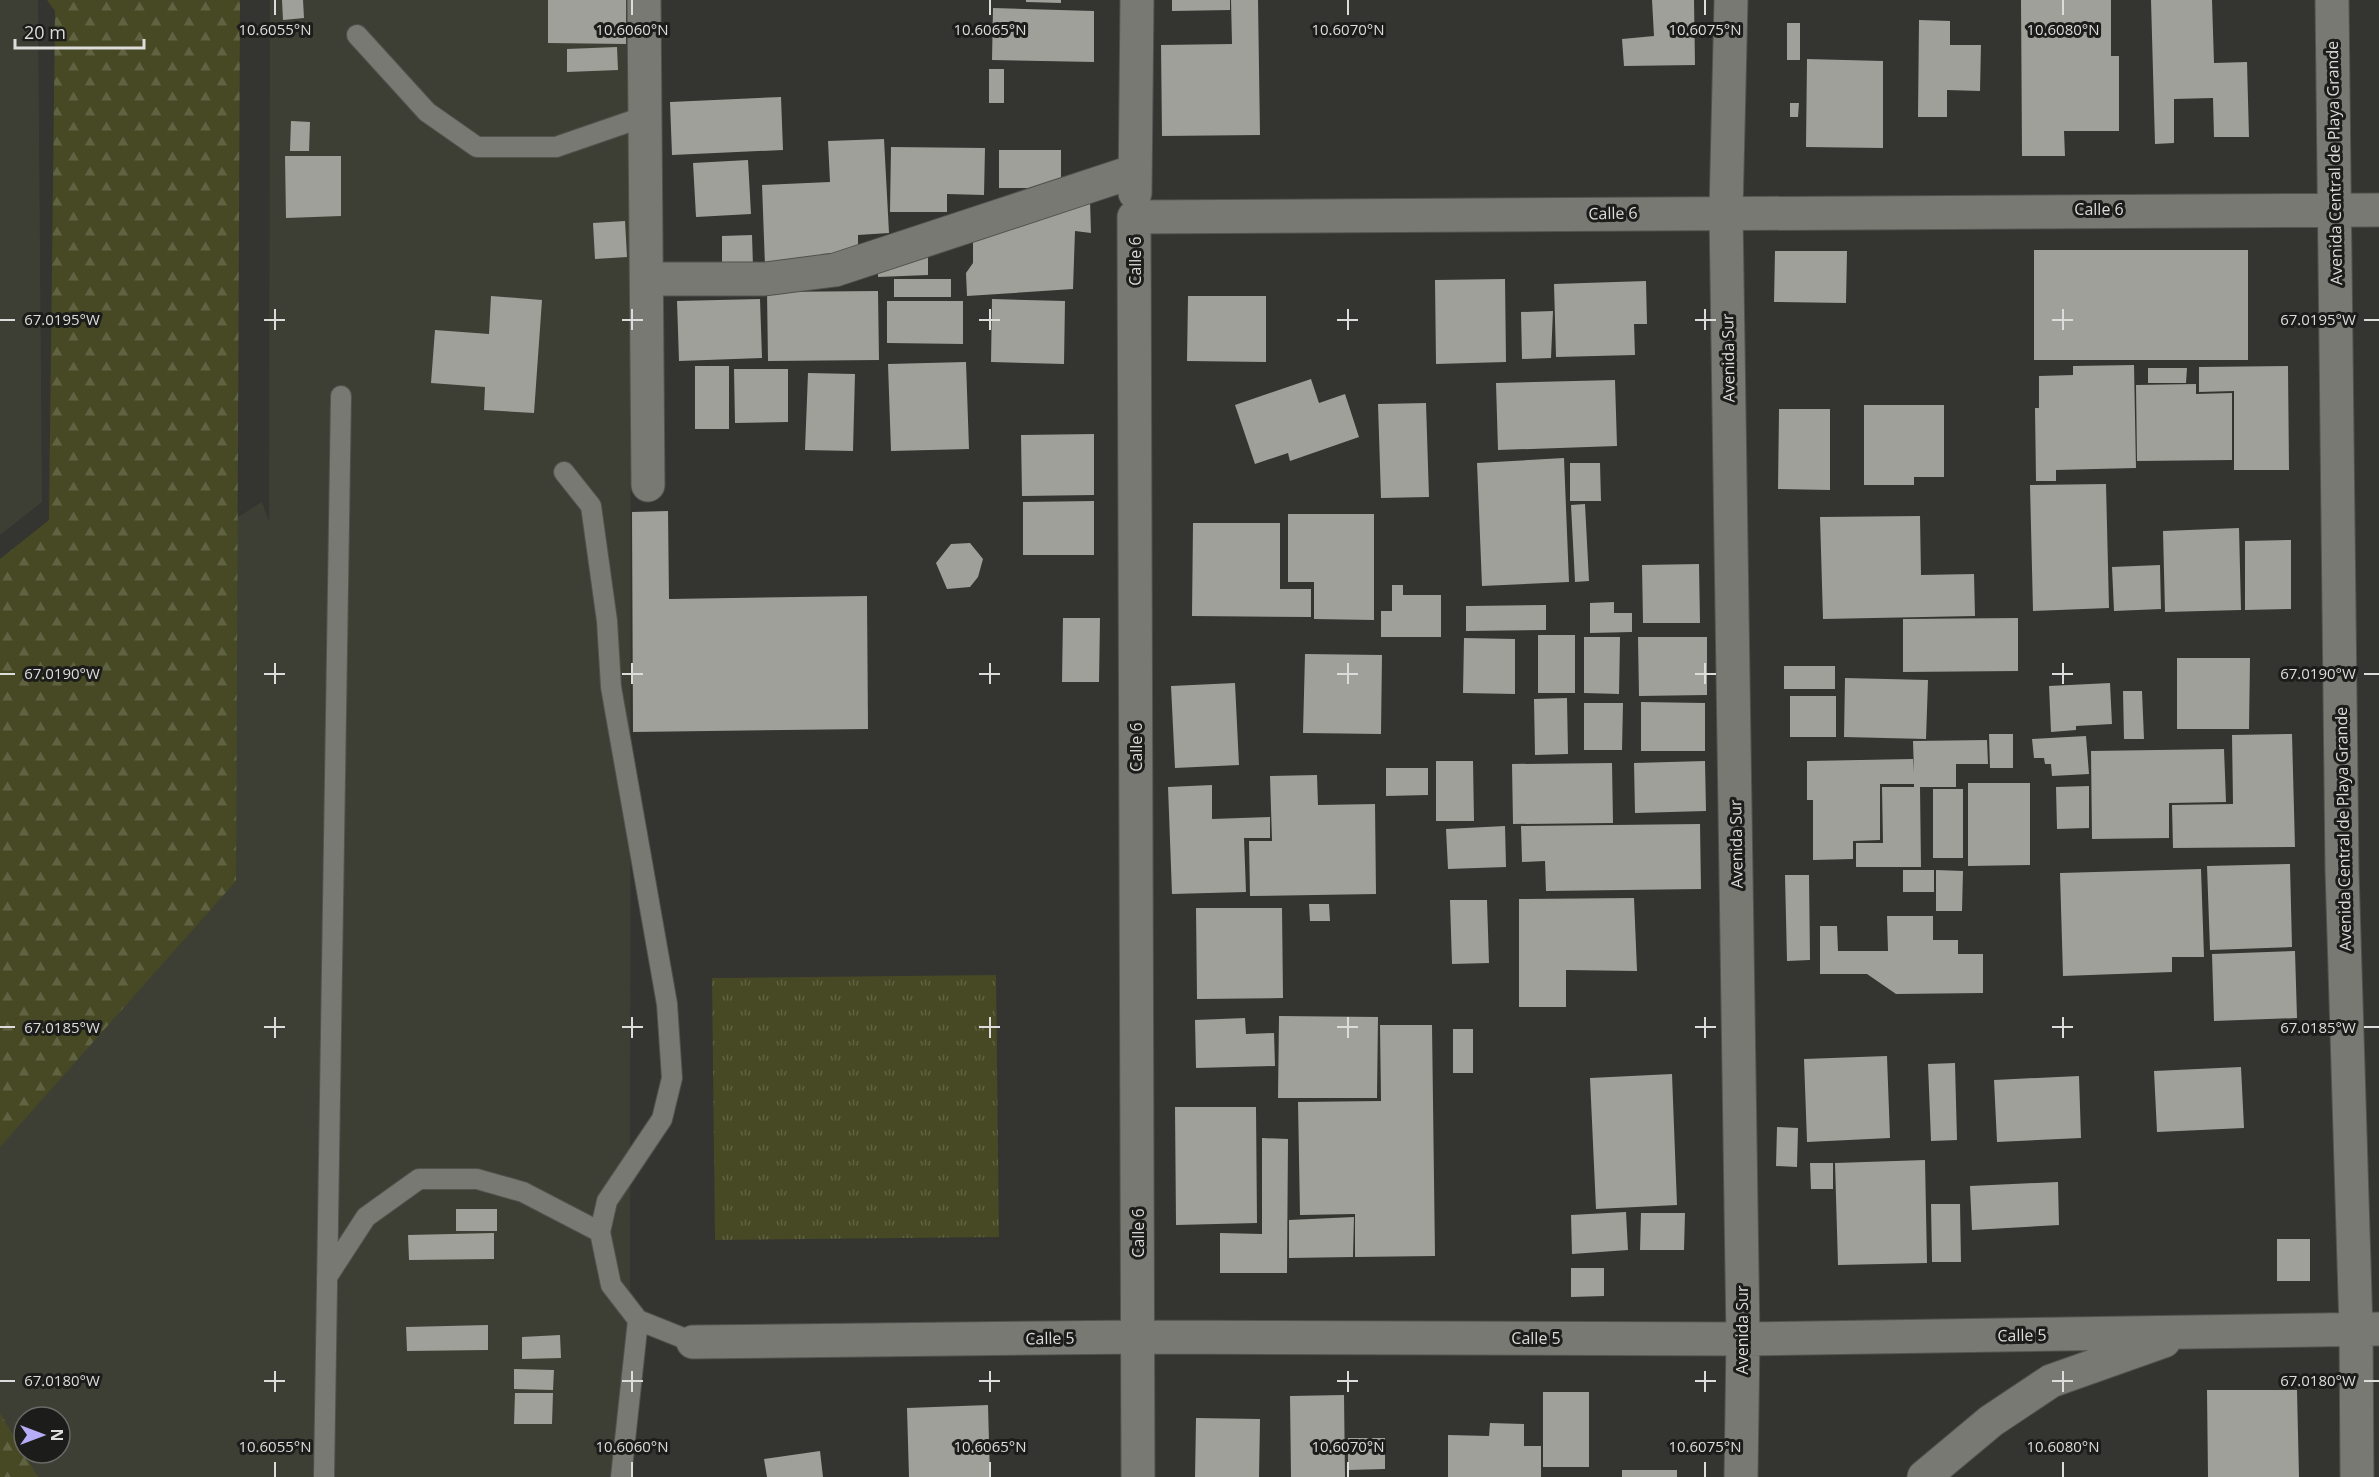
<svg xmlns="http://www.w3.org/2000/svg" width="2379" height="1477" viewBox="0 0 2379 1477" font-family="'Open Sans',sans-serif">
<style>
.built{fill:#3e3f34;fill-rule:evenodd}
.grass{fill:url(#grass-tufts)}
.forest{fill:url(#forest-firs)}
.building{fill:#a0a09a}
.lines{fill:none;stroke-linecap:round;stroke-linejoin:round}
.service-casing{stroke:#52524e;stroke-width:22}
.minor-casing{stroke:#52524e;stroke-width:35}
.service{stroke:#797974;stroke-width:20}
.minor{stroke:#797974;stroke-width:33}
.ticks{fill:none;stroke:#dcddda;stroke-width:2}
.labels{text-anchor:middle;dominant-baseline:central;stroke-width:6;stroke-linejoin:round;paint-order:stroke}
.street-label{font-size:16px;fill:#dcddda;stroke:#1c1c1a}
.ticks-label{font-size:15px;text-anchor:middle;fill:#dcddda;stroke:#1c1c1a;stroke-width:6;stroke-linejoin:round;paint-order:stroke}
</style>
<defs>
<pattern id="grass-tufts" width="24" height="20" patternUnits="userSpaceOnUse" patternTransform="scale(1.5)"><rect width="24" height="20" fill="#464923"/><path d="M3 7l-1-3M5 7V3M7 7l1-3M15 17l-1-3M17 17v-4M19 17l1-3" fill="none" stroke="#606342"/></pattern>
<pattern id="forest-firs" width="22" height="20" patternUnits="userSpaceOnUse" patternTransform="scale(1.5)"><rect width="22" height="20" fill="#464923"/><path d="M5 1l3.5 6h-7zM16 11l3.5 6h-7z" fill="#606342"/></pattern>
</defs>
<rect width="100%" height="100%" fill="#343430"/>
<path class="built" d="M 0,0 L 38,0 L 42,502 L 0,535 Z
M 270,0 L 631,0 L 630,1477 L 0,1477 L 0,665 L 262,502 L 269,521 ZM 24,1417 L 60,1417 L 60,1453 L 24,1453 Z"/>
<path class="grass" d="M 996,975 L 999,1237 L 715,1240 L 712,978 Z"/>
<path class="forest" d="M 47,0 L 240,0 L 236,881 L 0,1147 L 0,559 L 49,520 L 55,11 Z
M 0,1413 L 38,1477 L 0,1477 Z"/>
<path class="building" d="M 282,0 L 303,0 L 304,18 L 283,20 Z
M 548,0 L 626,0 L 626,44 L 548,43 Z
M 1026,0 L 1061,0 L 1061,3 L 1026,2 Z
M 1172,0 L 1230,0 L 1230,10 L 1172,11 Z
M 1231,0 L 1258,0 L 1260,135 L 1162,136 L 1161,45 L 1232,44 Z
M 1652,0 L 1694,0 L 1695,65 L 1624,66 L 1622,39 L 1654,36 Z
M 2021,0 L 2111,0 L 2111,56 L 2119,56 L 2119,131 L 2064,131 L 2065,156 L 2022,156 Z
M 2151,0 L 2212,0 L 2214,63 L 2247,62 L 2249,137 L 2214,137 L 2213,98 L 2174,99 L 2174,143 L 2155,144 Z
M 993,8 L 1094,11 L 1094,62 L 992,60 Z
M 1919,20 L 1950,21 L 1950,45 L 1981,45 L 1980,91 L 1947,90 L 1947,117 L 1918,117 Z
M 1787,23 L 1800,23 L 1800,60 L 1787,60 Z
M 617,47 L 618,70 L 567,72 L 567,49 Z
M 1807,59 L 1883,61 L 1883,148 L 1806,147 Z
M 989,69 L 1004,69 L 1004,103 L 989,103 Z
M 781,97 L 783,150 L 672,155 L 670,102 Z
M 1790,103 L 1799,103 L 1798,117 L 1790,117 Z
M 291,121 L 310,122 L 309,151 L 290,151 Z
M 884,139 L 889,233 L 858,235 L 858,252 L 821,254 L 822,263 L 765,266 L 762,185 L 830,182 L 828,141 Z
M 891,147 L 985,148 L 984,195 L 947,194 L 947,212 L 890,212 Z
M 999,150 L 1061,150 L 1061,188 L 999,188 Z
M 285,156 L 341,156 L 341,216 L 286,218 Z
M 748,160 L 751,214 L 696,217 L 693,163 Z
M 1090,199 L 1091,233 L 1075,231 L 1073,289 L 967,296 L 966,273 L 973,263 L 973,239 Z
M 625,221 L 627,257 L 595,259 L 593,223 Z
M 752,235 L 753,267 L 722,268 L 722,236 Z
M 2034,250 L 2248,250 L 2248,360 L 2034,360 Z
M 1775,251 L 1847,251 L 1846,303 L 1774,302 Z
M 928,257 L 928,275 L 878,277 L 878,258 Z
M 894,279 L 951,279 L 951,297 L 894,297 Z
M 1505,279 L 1506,362 L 1436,364 L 1435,280 Z
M 1646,281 L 1647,324 L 1634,324 L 1635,355 L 1556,357 L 1554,284 Z
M 878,291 L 879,360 L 768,361 L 767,292 Z
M 491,296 L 542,300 L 534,413 L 484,410 L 485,387 L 431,383 L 435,330 L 489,334 Z
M 1188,296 L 1266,296 L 1266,362 L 1187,361 Z
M 760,299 L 762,358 L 679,361 L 677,301 Z
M 992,299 L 1065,301 L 1064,364 L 991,362 Z
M 887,301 L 963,301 L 963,344 L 887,343 Z
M 1553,311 L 1551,358 L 1522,359 L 1521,312 Z
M 966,362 L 969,449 L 891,451 L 888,364 Z
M 2134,365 L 2136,468 L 2056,470 L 2056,481 L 2036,481 L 2035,408 L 2039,408 L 2039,376 L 2073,375 L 2073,366 Z
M 695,366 L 729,366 L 729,429 L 695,429 Z
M 2288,366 L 2289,470 L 2234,470 L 2234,391 L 2199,392 L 2199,367 Z
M 2148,368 L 2187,368 L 2186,383 L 2148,383 Z
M 734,369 L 788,369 L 788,422 L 735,423 Z
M 808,373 L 855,374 L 853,451 L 805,450 Z
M 1311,379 L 1319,403 L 1345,394 L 1359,437 L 1290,461 L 1288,453 L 1255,464 L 1235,405 Z
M 1615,380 L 1617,446 L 1498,450 L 1496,383 Z
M 2196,384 L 2196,394 L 2232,393 L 2232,460 L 2137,461 L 2136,385 Z
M 1426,403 L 1429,497 L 1381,498 L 1378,404 Z
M 1864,405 L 1944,405 L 1944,477 L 1914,477 L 1914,485 L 1864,485 Z
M 1779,409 L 1830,409 L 1830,490 L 1778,489 Z
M 1094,434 L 1094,495 L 1022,496 L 1021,435 Z
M 1564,458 L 1569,582 L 1482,586 L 1477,463 Z
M 1570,463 L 1600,463 L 1601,501 L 1570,501 Z
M 2106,484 L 2109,608 L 2033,611 L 2030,485 Z
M 1094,501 L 1094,555 L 1023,555 L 1023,502 Z
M 1585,504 L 1589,581 L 1575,582 L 1571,505 Z
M 668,511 L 669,599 L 867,596 L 868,729 L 633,732 L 632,512 Z
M 1288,514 L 1374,514 L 1374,620 L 1314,619 L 1314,582 L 1288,582 Z
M 1920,516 L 1921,575 L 1974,574 L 1975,616 L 1823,619 L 1820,517 Z
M 1193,523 L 1280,523 L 1280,589 L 1311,589 L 1311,617 L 1192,616 Z
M 2239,528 L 2241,610 L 2165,612 L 2163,531 Z
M 2291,540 L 2291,609 L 2245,610 L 2245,541 Z
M 970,543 L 983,559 L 978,577 L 970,587 L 947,589 L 936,563 L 951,544 Z
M 1699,564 L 1700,623 L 1643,623 L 1642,565 Z
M 2160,565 L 2161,609 L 2114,611 L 2112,567 Z
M 1392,585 L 1403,585 L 1403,595 L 1441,595 L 1441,637 L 1381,637 L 1381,611 L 1392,611 Z
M 1614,602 L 1614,613 L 1632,613 L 1632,632 L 1590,633 L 1590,603 Z
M 1546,605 L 1546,630 L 1466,631 L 1466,606 Z
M 1063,618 L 1100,618 L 1099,682 L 1062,682 Z
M 2018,618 L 2018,671 L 1903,672 L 1903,619 Z
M 1538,635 L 1575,635 L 1575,693 L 1538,693 Z
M 1584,637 L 1620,637 L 1619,694 L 1584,693 Z
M 1638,637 L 1707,637 L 1707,695 L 1639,696 Z
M 1464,638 L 1515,639 L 1515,694 L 1463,693 Z
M 1305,654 L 1382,655 L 1381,734 L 1303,733 Z
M 2177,658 L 2250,658 L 2249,729 L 2177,729 Z
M 1784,666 L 1835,666 L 1835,689 L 1784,689 Z
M 1845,678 L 1928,680 L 1926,739 L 1844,737 Z
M 1235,683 L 1239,765 L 1175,768 L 1171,686 Z
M 2110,683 L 2112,724 L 2076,726 L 2076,730 L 2051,732 L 2049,686 Z
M 2123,691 L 2142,691 L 2144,739 L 2124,739 Z
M 1790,696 L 1836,696 L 1836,737 L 1790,737 Z
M 1567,698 L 1568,754 L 1535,755 L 1534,699 Z
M 1641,702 L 1705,703 L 1705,751 L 1641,751 Z
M 1584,703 L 1623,703 L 1622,750 L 1584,750 Z
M 1989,734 L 2013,734 L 2013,768 L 1990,768 Z
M 2292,734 L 2295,847 L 2173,848 L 2172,805 L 2233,804 L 2232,735 Z
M 2086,736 L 2089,774 L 2052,776 L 2051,764 L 2045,764 L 2044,758 L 2034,758 L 2032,739 Z
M 1987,740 L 1988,764 L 1956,764 L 1956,787 L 1920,787 L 1921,867 L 1856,867 L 1856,843 L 1883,843 L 1882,787 L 1914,787 L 1914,784 L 1880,784 L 1880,840 L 1853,841 L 1853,859 L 1813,860 L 1813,800 L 1807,800 L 1807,761 L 1913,759 L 1914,773 L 1913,741 Z
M 2224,749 L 2226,802 L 2169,803 L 2169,838 L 2092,839 L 2091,751 Z
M 1436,761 L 1473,761 L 1474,821 L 1436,821 Z
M 1705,761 L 1706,811 L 1635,813 L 1634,763 Z
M 1612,763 L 1613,823 L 1513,824 L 1512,764 Z
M 1386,768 L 1428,768 L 1428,795 L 1386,796 Z
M 1317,775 L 1318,805 L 1375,804 L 1376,894 L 1250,896 L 1249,841 L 1272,841 L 1270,776 Z
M 1968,783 L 2030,783 L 2030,865 L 1968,866 Z
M 1212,785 L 1212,819 L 1270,817 L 1270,838 L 1244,838 L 1246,892 L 1172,894 L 1168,787 Z
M 2089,786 L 2089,828 L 2057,829 L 2056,787 Z
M 1933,789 L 1963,789 L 1963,858 L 1933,858 Z
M 1700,824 L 1701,889 L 1546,891 L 1545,861 L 1522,862 L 1521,826 Z
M 1505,826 L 1506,867 L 1448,869 L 1446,829 Z
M 2290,864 L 2292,947 L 2210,950 L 2207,866 Z
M 2201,869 L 2204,957 L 2172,957 L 2172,972 L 2063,976 L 2060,873 Z
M 1903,870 L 1934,870 L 1934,892 L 1903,892 Z
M 1936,870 L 1963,871 L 1962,911 L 1936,911 Z
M 1785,875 L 1809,875 L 1810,960 L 1787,961 Z
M 1634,898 L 1637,971 L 1566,970 L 1566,1007 L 1519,1007 L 1519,899 Z
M 1450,900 L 1487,900 L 1489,963 L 1452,964 Z
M 1309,904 L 1329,904 L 1330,921 L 1310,921 Z
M 1196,908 L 1282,908 L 1283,998 L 1197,999 Z
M 1887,916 L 1933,916 L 1933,940 L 1958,940 L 1958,954 L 1983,954 L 1983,993 L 1896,994 L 1867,974 L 1820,974 L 1820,926 L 1837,926 L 1838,951 L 1888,951 Z
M 2295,951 L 2297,1018 L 2214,1021 L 2212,954 Z
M 1279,1016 L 1378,1017 L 1377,1098 L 1278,1098 Z
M 1245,1018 L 1246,1034 L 1274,1033 L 1275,1066 L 1196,1068 L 1195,1020 Z
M 1380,1025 L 1432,1025 L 1435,1256 L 1355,1257 L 1355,1214 L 1300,1215 L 1298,1102 L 1381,1101 Z
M 1453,1029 L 1473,1029 L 1473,1073 L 1453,1073 Z
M 1887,1056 L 1890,1138 L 1807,1142 L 1804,1059 Z
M 1955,1063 L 1957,1140 L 1931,1141 L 1928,1064 Z
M 2241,1067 L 2244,1128 L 2157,1132 L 2154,1071 Z
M 1672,1074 L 1677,1205 L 1596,1209 L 1590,1078 Z
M 2079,1076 L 2081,1138 L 1997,1142 L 1994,1080 Z
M 1175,1107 L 1256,1107 L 1257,1223 L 1176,1225 Z
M 1777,1127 L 1798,1128 L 1797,1167 L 1776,1166 Z
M 1262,1138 L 1288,1139 L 1287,1273 L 1220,1273 L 1220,1233 L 1262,1234 Z
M 1925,1160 L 1927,1263 L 1838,1265 L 1835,1163 Z
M 1810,1163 L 1833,1163 L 1833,1189 L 1811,1189 Z
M 2058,1182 L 2059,1225 L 1972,1230 L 1970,1186 Z
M 1931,1204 L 1960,1204 L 1961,1262 L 1932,1262 Z
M 456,1209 L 497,1209 L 497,1231 L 456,1231 Z
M 1626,1212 L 1628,1250 L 1572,1254 L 1571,1215 Z
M 1641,1213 L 1685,1213 L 1684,1250 L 1640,1250 Z
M 1354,1217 L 1353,1257 L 1289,1258 L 1289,1220 Z
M 494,1233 L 494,1259 L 409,1260 L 408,1235 Z
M 2277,1239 L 2310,1239 L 2310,1281 L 2277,1281 Z
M 1571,1268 L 1604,1268 L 1604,1296 L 1571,1297 Z
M 488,1325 L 488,1350 L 407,1351 L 406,1327 Z
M 560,1335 L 561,1358 L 522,1359 L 522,1337 Z
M 514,1369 L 554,1370 L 553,1390 L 514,1389 Z
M 2207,1390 L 2297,1390 L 2299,1477 L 2208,1477 Z
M 1543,1392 L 1589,1392 L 1589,1467 L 1543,1467 Z
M 515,1393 L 553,1393 L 552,1424 L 514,1424 Z
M 1344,1395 L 1345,1477 L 1291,1477 L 1290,1396 Z
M 988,1405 L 990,1477 L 909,1477 L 907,1408 Z
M 1196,1418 L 1260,1419 L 1259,1477 L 1195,1477 Z
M 1490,1423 L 1524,1424 L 1524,1446 L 1541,1446 L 1541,1477 L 1448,1477 L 1448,1435 L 1489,1436 Z
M 1348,1438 L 1385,1438 L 1385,1469 L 1348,1470 Z
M 820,1451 L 823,1477 L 767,1477 L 764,1459 Z
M 1622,1470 L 1677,1470 L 1677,1477 L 1622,1477 Z"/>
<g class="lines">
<g class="service-casing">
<path id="service" d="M 357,35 L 427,112 L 477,147 L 556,147 L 646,116
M 564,472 L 591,506 L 607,621 L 611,687 L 667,1004 L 672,1078 L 662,1119 L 607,1201 L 600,1232 L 611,1285 L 638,1320 L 693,1342
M 327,1277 L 366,1217 L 419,1179 L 477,1179 L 523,1192 L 600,1232
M 324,1477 L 341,396
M 621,1477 L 638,1320"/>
</g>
<g class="minor-casing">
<path id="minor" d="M 644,0 L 648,485
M 1731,0 L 1726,212 L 1743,1339 L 1741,1477
M 2332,0 L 2342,870 L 2356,1329 L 2357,1477
M 1135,193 L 1137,0
M 647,279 L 765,279 L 835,270 L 1135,171
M 693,1342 L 1138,1337 L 1743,1339 L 2379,1329
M 1138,1477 L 1134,217 L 2379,210
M 1924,1477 L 1991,1421 L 2051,1381 L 2164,1341"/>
</g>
<use href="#service" class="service"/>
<use href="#minor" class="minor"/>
</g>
<path class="ticks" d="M 275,0 L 275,15M 632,0 L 632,15M 990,0 L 990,15M 1348,0 L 1348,15M 1705,0 L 1705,15M 2063,0 L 2063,15M 275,309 L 275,330M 632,309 L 632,330M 990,309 L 990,330M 1348,309 L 1348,330M 1705,309 L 1705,330M 2063,309 L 2063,330M 0,320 L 15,320M 264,320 L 285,320M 622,320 L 643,320M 979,320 L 1000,320M 1337,320 L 1358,320M 1695,320 L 1716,320M 2052,320 L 2073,320M 2364,320 L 2379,320M 275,663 L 275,684M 632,663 L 632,684M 990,663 L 990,684M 1348,663 L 1348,684M 1705,663 L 1705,684M 2063,663 L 2063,684M 0,674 L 15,674M 264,674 L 285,674M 622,674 L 643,674M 979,674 L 1000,674M 1337,674 L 1358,674M 1695,674 L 1716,674M 2052,674 L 2073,674M 2364,674 L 2379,674M 275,1017 L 275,1038M 632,1017 L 632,1038M 990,1017 L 990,1038M 1348,1017 L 1348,1038M 1705,1017 L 1705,1038M 2063,1017 L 2063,1038M 0,1027 L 15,1027M 264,1027 L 285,1027M 622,1027 L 643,1027M 979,1027 L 1000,1027M 1337,1027 L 1358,1027M 1695,1027 L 1716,1027M 2052,1027 L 2073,1027M 2364,1027 L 2379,1027M 275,1371 L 275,1392M 632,1371 L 632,1392M 990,1371 L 990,1392M 1348,1371 L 1348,1392M 1705,1371 L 1705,1392M 2063,1371 L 2063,1392M 0,1381 L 15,1381M 264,1381 L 285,1381M 622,1381 L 643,1381M 979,1381 L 1000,1381M 1337,1381 L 1358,1381M 1695,1381 L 1716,1381M 2052,1381 L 2073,1381M 2364,1381 L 2379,1381M 275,1462 L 275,1477M 632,1462 L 632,1477M 990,1462 L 990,1477M 1348,1462 L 1348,1477M 1705,1462 L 1705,1477M 2063,1462 L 2063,1477"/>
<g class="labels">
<g class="street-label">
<text transform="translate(2334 163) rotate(-91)">Avenida Central de Playa Grande</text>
<text x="2099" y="209">Calle 6</text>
<text transform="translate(1613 213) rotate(-1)">Calle 6</text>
<text transform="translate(1135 261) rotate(-90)">Calle 6</text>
<text transform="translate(1728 358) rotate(-91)">Avenida Sur</text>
<text transform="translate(1136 747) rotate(-90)">Calle 6</text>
<text transform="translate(2343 829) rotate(-91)">Avenida Central de Playa Grande</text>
<text transform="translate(1736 844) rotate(-91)">Avenida Sur</text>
<text transform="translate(1138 1233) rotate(-90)">Calle 6</text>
<text transform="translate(1742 1330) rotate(-90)">Avenida Sur</text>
<text transform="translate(2022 1335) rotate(-1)">Calle 5</text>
<text transform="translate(1050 1338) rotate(-1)">Calle 5</text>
<text x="1536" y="1338">Calle 5</text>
</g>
</g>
<g class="ticks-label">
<text x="275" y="35">10.6055°N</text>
<text x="632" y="35">10.6060°N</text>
<text x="990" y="35">10.6065°N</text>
<text x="1348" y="35">10.6070°N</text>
<text x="1705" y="35">10.6075°N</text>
<text x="2063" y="35">10.6080°N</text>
<text x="2318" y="325">67.0195°W</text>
<text x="62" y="325">67.0195°W</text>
<text x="2318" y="679">67.0190°W</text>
<text x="62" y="679">67.0190°W</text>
<text x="2318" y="1033">67.0185°W</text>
<text x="62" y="1033">67.0185°W</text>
<text x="2318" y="1386">67.0180°W</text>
<text x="62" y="1386">67.0180°W</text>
<text x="275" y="1452">10.6055°N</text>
<text x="632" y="1452">10.6060°N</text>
<text x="990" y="1452">10.6065°N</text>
<text x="1348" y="1452">10.6070°N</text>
<text x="1705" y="1452">10.6075°N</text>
<text x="2063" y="1452">10.6080°N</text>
</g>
<g transform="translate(42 1435) rotate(90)"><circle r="28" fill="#1c1c1a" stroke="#696967" stroke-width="1.5"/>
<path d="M0-4.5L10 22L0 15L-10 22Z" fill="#b6acf8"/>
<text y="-9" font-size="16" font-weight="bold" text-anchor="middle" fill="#dcddda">N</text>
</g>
<path d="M15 39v9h129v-9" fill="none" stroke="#dcddda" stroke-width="3"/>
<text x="24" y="39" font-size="18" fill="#dcddda" stroke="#1c1c1a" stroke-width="4.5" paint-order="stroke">20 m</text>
</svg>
